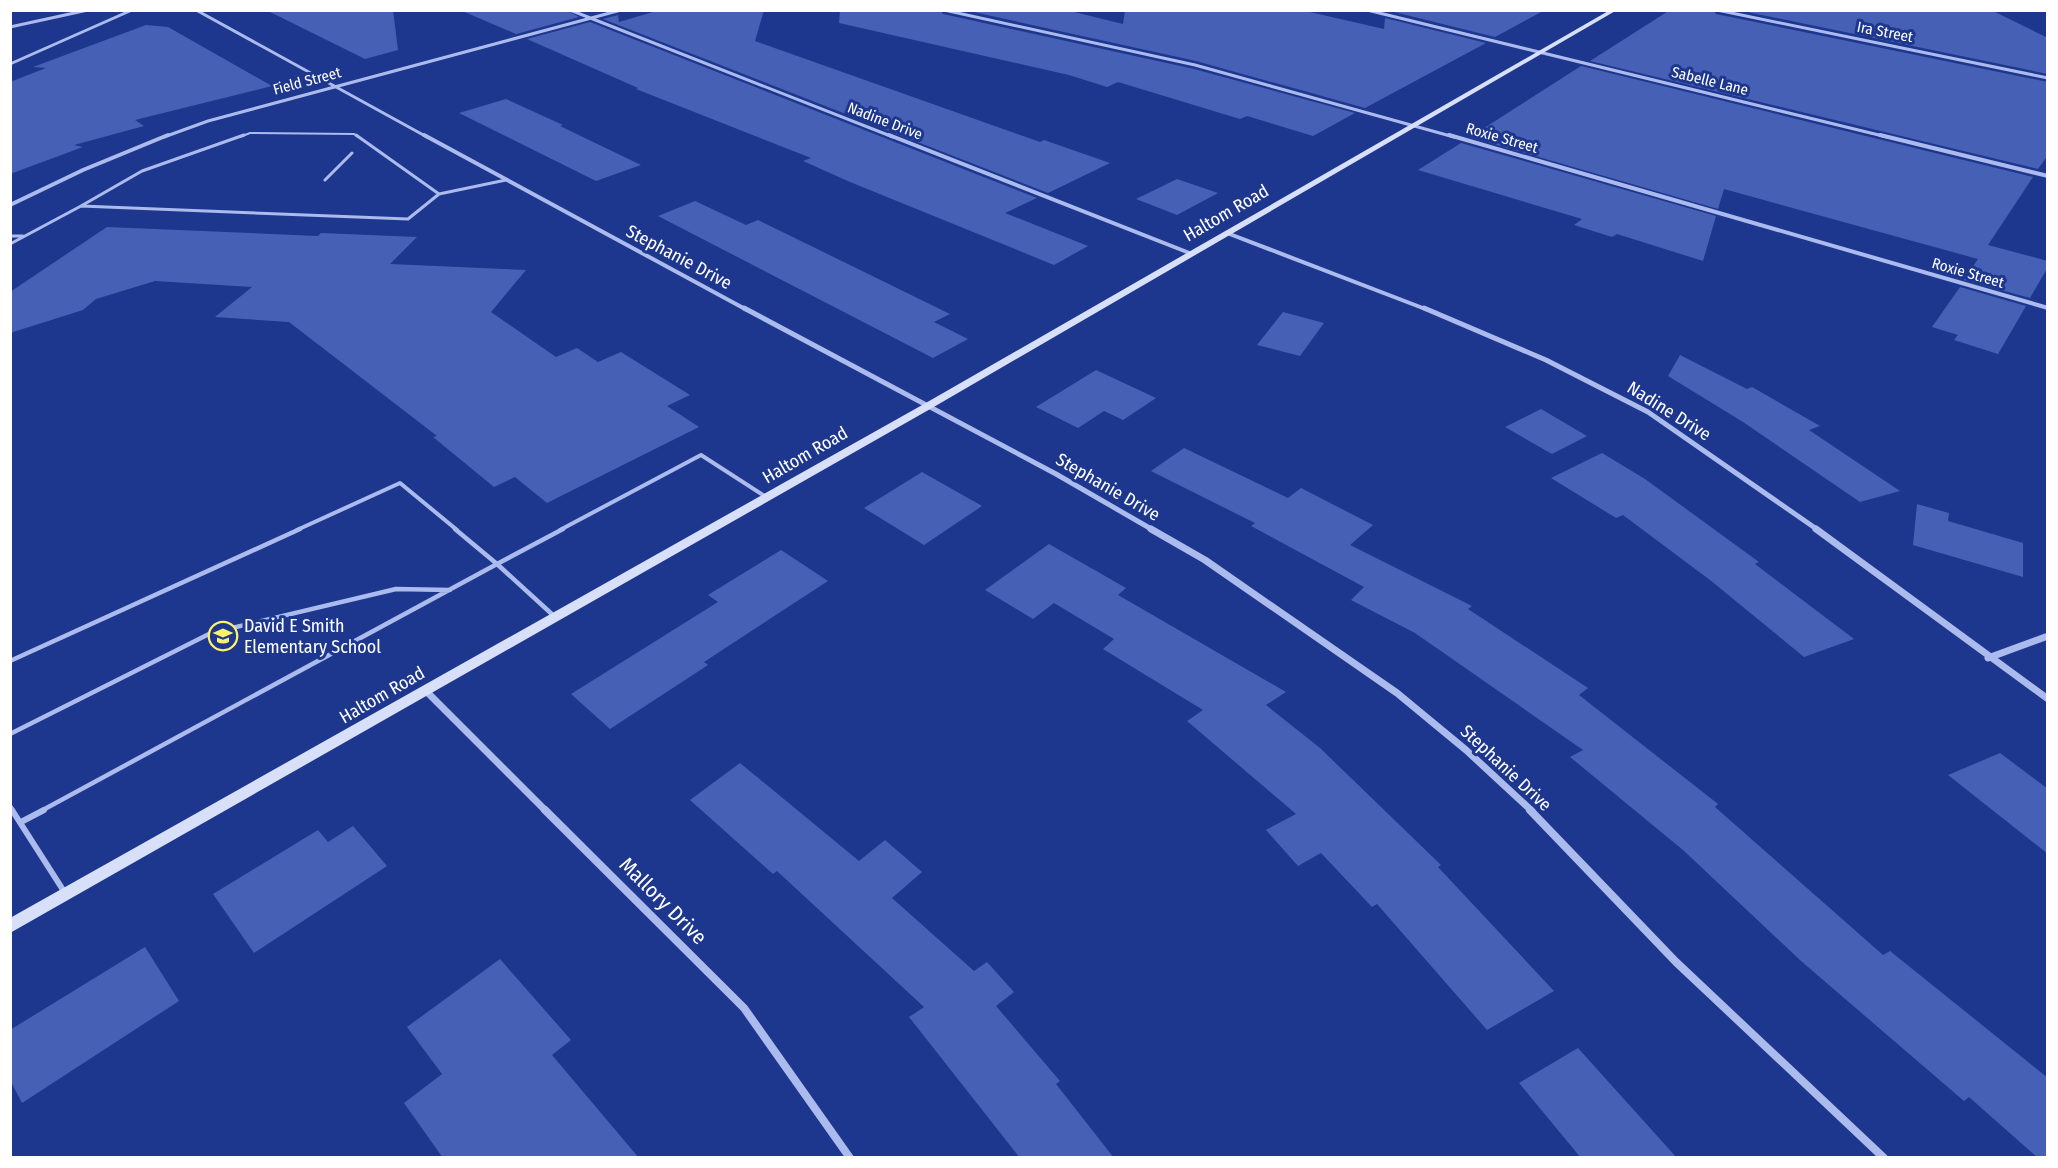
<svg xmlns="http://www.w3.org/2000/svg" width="2058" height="1168" viewBox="0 0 2058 1168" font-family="'Fira Sans Condensed',sans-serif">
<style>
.building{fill:#4660b5}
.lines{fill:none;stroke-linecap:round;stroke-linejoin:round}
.lane-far4{stroke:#acbbed;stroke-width:2}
.lane-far3{stroke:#acbbed;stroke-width:3}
.lane-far2{stroke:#acbbed;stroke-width:4}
.lane-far1{stroke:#acbbed;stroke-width:4.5}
.lane{stroke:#acbbed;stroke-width:6}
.street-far4{stroke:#acbbed;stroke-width:3}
.street-far3{stroke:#acbbed;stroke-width:4}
.street-far2{stroke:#acbbed;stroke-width:5}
.street-far1{stroke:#acbbed;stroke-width:7}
.street{stroke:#acbbed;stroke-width:8}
.secondary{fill:#d8e0f9;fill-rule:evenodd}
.labels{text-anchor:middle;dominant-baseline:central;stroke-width:6;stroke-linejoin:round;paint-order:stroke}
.far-street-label{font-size:15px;fill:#fff;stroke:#1e378e}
.street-label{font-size:18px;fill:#fff;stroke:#1e378e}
.poi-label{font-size:18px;fill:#fff;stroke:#1e378e;text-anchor:start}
.near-street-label{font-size:21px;fill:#fff;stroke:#1e378e}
</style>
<rect width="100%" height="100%" fill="#1e378e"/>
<path class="building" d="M 266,10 L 393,10 L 398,50 L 365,59 Z
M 460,10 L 566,10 L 579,17 L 516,34 Z
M 660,10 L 764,10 L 755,41 L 1040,142 L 1044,140 L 1110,163 L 1048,193 L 603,19 L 618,15 L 619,22 Z
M 840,10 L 940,10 L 943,14 L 1194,69 L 1355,113 L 1313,136 L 1247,116 L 1240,119 L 1118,82 L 1107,87 L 1069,75 L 839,23 Z
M 964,10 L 1066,10 L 1123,24 L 1125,10 L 1301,10 L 1384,29 L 1385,18 L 1486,43 L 1365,108 L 1196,61 Z
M 1386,10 L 1545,10 L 1495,37 Z
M 1670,10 L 1713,10 L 1716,14 L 2048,82 L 2048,155 L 2038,169 L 1590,61 Z
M 1738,10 L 1991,10 L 2048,38 L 2048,74 Z
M 590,22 L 1037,198 L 1005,213 L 1088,246 L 1054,265 L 850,182 L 803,161 L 811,158 L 636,89 L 638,88 L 527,39 Z
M 146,25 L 168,27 L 272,86 L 135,120 L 144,126 L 74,145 L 83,147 L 10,174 L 10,82 L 46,68 L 33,67 Z
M 1581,66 L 2033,177 L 1988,245 L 2048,261 L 2048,267 L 2030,298 L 1964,280 L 1978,259 L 1724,189 L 1718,209 L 1470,137 Z
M 506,99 L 563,125 L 560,126 L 641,165 L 596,181 L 459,113 Z
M 1461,143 L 1716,216 L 1703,261 L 1617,234 L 1612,237 L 1574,225 L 1582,219 L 1418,170 Z
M 1177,179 L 1218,193 L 1177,215 L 1136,199 Z
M 695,201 L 746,225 L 758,220 L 950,314 L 934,322 L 968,339 L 933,358 L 658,216 Z
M 107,227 L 318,236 L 321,233 L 417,237 L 390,264 L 526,270 L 491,312 L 556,357 L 577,348 L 598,362 L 621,352 L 690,395 L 667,406 L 699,427 L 547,503 L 515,477 L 494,487 L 433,437 L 437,436 L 289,322 L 215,317 L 252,287 L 155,281 L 96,299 L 83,310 L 10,333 L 10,292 Z
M 1960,287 L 2026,306 L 1998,354 L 1954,340 L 1958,335 L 1932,327 Z
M 1283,312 L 1324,323 L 1300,356 L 1257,345 Z
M 1680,355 L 1747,389 L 1752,387 L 1820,426 L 1809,430 L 1900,491 L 1860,502 L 1743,422 L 1668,376 Z
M 1096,370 L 1156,398 L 1123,420 L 1104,411 L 1078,428 L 1036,407 Z
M 1541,409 L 1587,436 L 1552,454 L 1505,427 Z
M 1184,448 L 1288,498 L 1301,488 L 1373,525 L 1350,545 L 1472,606 L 1468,609 L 1588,688 L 1579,695 L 1718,804 L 1715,807 L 1883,955 L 1890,951 L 2048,1078 L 2048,1158 L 2038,1158 L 1969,1097 L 1964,1101 L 1801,961 L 1683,850 L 1570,757 L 1583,750 L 1415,633 L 1351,600 L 1364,587 L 1251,526 L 1255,523 L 1151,471 Z
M 1602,453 L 1645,479 L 1759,562 L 1755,564 L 1854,639 L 1804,657 L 1710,580 L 1623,515 L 1616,518 L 1551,478 Z
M 922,472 L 982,506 L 924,545 L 864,508 Z
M 1917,504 L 1949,513 L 1948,521 L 2023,543 L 2023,577 L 1913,545 Z
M 1049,544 L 1126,588 L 1118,595 L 1286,692 L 1266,705 L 1320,748 L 1441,865 L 1438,867 L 1554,991 L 1487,1030 L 1377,904 L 1372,907 L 1321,853 L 1298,866 L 1266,830 L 1296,814 L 1187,721 L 1203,710 L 1103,649 L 1114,639 L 1054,603 L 1033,619 L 985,590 Z
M 781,550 L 828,581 L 704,662 L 708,665 L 610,729 L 571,694 L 718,602 L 708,595 Z
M 2000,753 L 2048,789 L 2048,854 L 1948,775 Z
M 740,763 L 859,861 L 885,840 L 922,872 L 892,898 L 974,971 L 987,962 L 1014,992 L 996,1006 L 1060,1081 L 1056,1084 L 1114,1158 L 1020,1158 L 909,1017 L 924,1007 L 777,871 L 773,874 L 690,800 Z
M 353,826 L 387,866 L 254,953 L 213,894 L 318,830 L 328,842 Z
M 145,947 L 179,1001 L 22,1103 L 10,1080 L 10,1030 Z
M 500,959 L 571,1040 L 552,1055 L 639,1158 L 443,1158 L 404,1103 L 442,1074 L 407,1027 Z
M 1578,1048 L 1677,1158 L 1581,1158 L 1519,1083 Z"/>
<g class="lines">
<path class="lane-far4" d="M 240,137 L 250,133 L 354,134 L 358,137"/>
<path class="lane-far3" d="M 244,135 L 142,171 L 81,206 L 408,219 L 439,194
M 356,135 L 439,194
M 325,180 L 352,153
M 439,194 L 506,180
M 10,236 L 23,236
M 10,244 L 81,206"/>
<path class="lane-far2" d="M 297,530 L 400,483 L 457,530
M 560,530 L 701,455 L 766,497"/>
<path class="lane-far1" d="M 455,529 L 497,564 L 563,529
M 10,661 L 300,529
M 10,734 L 211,633 L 396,589 L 450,590
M 10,806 L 13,811
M 41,811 L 497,564 L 554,616"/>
<path class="lane" d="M 12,810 L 65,893
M 21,822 L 44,810"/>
<path class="street-far4" d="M 196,10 L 427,137
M 570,10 L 893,137
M 944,10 L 1195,65 L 1454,137
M 1367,10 L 1887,137
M 1717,10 L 2048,78
M 10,27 L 88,10
M 10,64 L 132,10
M 164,137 L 208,121 L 621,10"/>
<path class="street-far3" d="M 424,135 L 747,310
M 889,135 L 1192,254
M 1449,135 L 2048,308
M 1880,135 L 2048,176
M 10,205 L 83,170 L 168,135
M 1227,233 L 1428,310"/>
<path class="street-far2" d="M 744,308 L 1056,474 L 1153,530
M 1424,308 L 1546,360 L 1648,412 L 1818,530"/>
<path class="street-far1" d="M 1151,529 L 1205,560 L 1397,693 L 1466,750 L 1532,811
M 1816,529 L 2048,699
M 1988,658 L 2048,636
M 426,691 L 546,811"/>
<path class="street" d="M 545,810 L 744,1008 L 850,1158
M 1530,810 L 1676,962 L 1884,1158"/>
<path class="secondary" d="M 1610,10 L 1617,10 L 932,408 L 10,933 L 10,918 L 924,404 Z"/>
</g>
<defs>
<g id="school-ring" transform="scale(1.5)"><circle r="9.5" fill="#1e378e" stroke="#fbf16b" stroke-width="1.5"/><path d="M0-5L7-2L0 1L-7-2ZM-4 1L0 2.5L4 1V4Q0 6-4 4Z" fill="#fbf16b"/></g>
</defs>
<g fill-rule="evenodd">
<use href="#school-ring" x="223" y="636"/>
</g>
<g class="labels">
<g class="far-street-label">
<text transform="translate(1885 32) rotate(11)">Ira Street</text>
<text transform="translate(307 81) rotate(-15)">Field Street</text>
<text transform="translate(1710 81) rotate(14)">Sabelle Lane</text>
<text transform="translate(885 121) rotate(21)">Nadine Drive</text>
<text transform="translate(1502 138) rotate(16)">Roxie Street</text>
<text transform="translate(1968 273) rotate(16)">Roxie Street</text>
</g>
<g class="street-label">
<text transform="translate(1226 213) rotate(-30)">Haltom Road</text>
<text transform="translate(679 257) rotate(28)">Stephanie Drive</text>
<text transform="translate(1669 411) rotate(32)">Nadine Drive</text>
<text transform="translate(805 455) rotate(-30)">Haltom Road</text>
<text transform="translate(1108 487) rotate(30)">Stephanie Drive</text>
<text transform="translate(382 695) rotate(-30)">Haltom Road</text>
<text transform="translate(1506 768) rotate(43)">Stephanie Drive</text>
</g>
<g class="poi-label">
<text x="244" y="626">David E Smith<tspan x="244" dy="21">Elementary School</tspan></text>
</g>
<g class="near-street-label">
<text transform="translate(663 901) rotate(45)">Mallory Drive</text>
</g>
</g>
<rect width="2058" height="1168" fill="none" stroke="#ffffff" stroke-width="24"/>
</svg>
